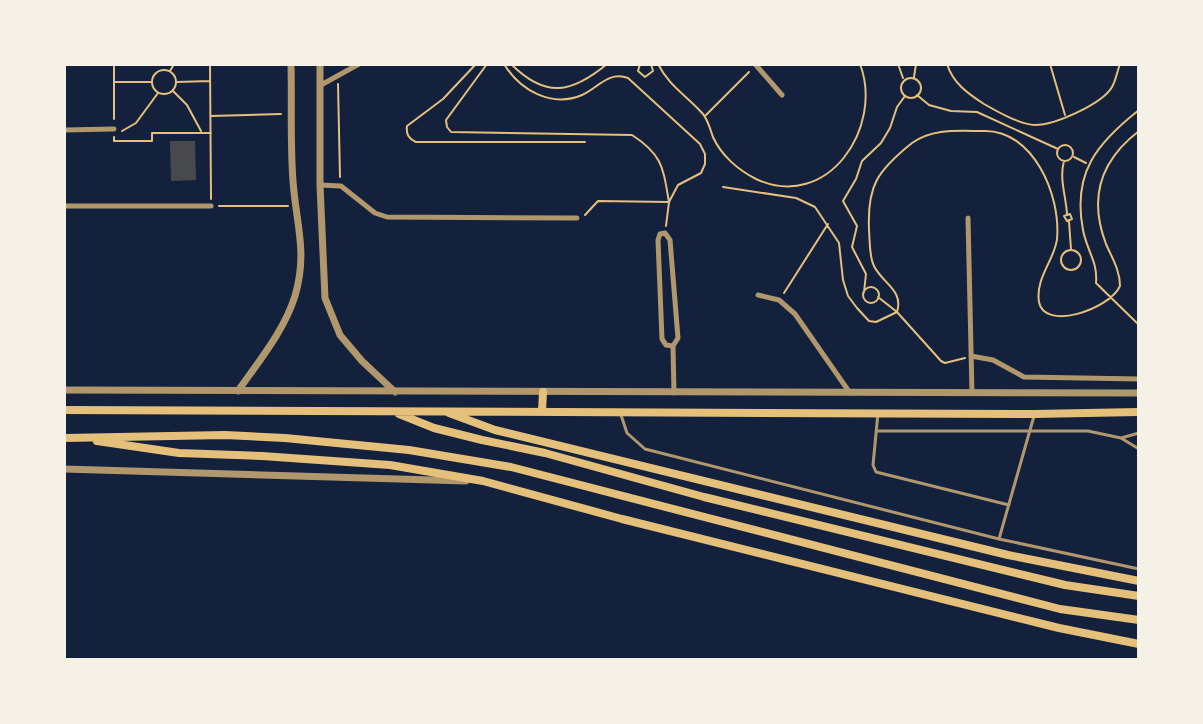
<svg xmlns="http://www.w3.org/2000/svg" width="1203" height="724" viewBox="0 0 1203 724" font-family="'PT Serif',serif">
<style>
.building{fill:#48494c}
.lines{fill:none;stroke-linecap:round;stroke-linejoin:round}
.path{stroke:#e5c07b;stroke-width:2}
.service{stroke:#b1986c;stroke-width:3}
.minor{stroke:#b1986c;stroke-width:5}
.tertiary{stroke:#b1986c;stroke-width:7}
.primary{stroke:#e5c07b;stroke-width:8}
</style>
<rect width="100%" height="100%" fill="#14213d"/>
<path class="building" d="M 170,141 L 195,141 L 196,180 L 171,181 Z"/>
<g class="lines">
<path class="path" d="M 114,64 L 114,119
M 210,64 L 211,199
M 476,64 L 443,99 L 407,126 C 406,134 408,138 416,142 L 585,142
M 487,64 L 446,120 L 447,127 L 451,132 L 632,135 C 663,155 663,168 669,202 L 678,185 L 701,173 L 705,164 L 705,154 L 700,144 L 628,78 C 608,71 598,88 582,95 C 551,108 520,90 504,64
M 511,64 C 546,99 572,93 607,64
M 640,64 L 638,71 L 645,77 L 653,71 L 651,64
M 658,64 C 669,86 687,96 703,114 C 708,120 710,129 713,137 C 721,155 738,170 756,179 C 828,212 884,127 860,64
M 898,64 L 903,78
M 947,64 C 953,83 967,93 984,104 C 998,112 1019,124 1035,125 C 1055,125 1102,104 1112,87 C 1116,80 1117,72 1120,64
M 1050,64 L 1065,115
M152 82a12 12 0 1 1 24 0a12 12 0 1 1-24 0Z
M 170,71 L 174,64
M 914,77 L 916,64
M901 88a10 10 0 1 1 20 0a10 10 0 1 1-20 0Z
M 114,82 L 151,82
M 177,82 L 210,81
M 338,84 L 340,177
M 173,91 L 187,105 L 201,131
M 917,95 L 929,105 L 951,111 L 977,112 L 1058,149
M 1139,110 C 1097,143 1072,173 1083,230 C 1087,251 1098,262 1096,283 L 1139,325
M 706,115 L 749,72
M 211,116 L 281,114
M 122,131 L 136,123 L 158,93
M 114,137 L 114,141 L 152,141 L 152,133 L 211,133
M1057 153a8 8 0 1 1 16 0a8 8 0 1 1-16 0Z
M 1074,157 L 1086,163
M 1064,161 C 1059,179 1066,196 1067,214
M 723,187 L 796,198 L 815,207 L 839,243 L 843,280 L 848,296 L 857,308 L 869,321 L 876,322 L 897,312 C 904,290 882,283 874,266 C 869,256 870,242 869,230 C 867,186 877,171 912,143 C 933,128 958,131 983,131 C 1033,129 1061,195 1057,239 C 1055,259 1035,278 1039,302 C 1044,331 1109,310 1120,286 C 1120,270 1112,258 1106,244 C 1088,197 1101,160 1139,131
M 219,206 L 288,206
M 1070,214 L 1072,219 L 1067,221 L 1064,216 Z
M 585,215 L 598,201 L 669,202 L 666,226
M 1069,222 L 1071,249
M1061 260a10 10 0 1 1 20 0a10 10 0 1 1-20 0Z
M863 295a8 8 0 1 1 16 0a8 8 0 1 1-16 0Z
M 864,292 L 866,274 L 852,247 L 857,226 L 843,201 L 856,179 L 862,161 L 881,143 L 890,128 L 897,107 L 905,96
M 784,293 L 828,224
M 878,297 L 897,312 L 941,361 L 945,363 L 965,358"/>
<path class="service" d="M 878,413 L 873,465 L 876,472 L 1009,505
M 621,415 L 627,433 L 645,449 L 999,539 L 1139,569
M 876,431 L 1088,431 L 1121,438 L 1139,449
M 1121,438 L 1139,433
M 999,539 L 1034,416"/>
<path class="minor" d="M 755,64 L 782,95
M 321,85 L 359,64
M 64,130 L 114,129
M 320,185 L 341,186 L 375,213 L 387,217 L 577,218
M 64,206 L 211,206
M 968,218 L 972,393
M 665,233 L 670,240 L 678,338 L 673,346 L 666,345 L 662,339 L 658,240 L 660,234 Z
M 758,295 L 779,300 L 795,314 L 850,393
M 673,346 L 674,393
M 971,356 L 993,360 L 1024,377 L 1139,379"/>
<path class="tertiary" d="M 320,64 L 320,185 L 325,298 L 340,335 L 362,361 L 395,392
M 64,390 L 1139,393
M 238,391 C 259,361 284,331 295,296 C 308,252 296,224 293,181 C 290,142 292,103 291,64
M 64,469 L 466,481"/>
<path class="primary" d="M 64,410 L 1034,414 L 1139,412
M 542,412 L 543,392
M 449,413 L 495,430 L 1008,555 L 1139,581
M 399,414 L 434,428 L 482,440 L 545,453 L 704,497 L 1065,585 L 1139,596
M 64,438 L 225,435 L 285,438 L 409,450 L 511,467 L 1060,609 L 1139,620
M 97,441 L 179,453 L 262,456 L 390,465 L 483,481 L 622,519 L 1059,628 L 1139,644"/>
</g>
<rect width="1203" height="724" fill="none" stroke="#f6f1e7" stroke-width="132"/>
</svg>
